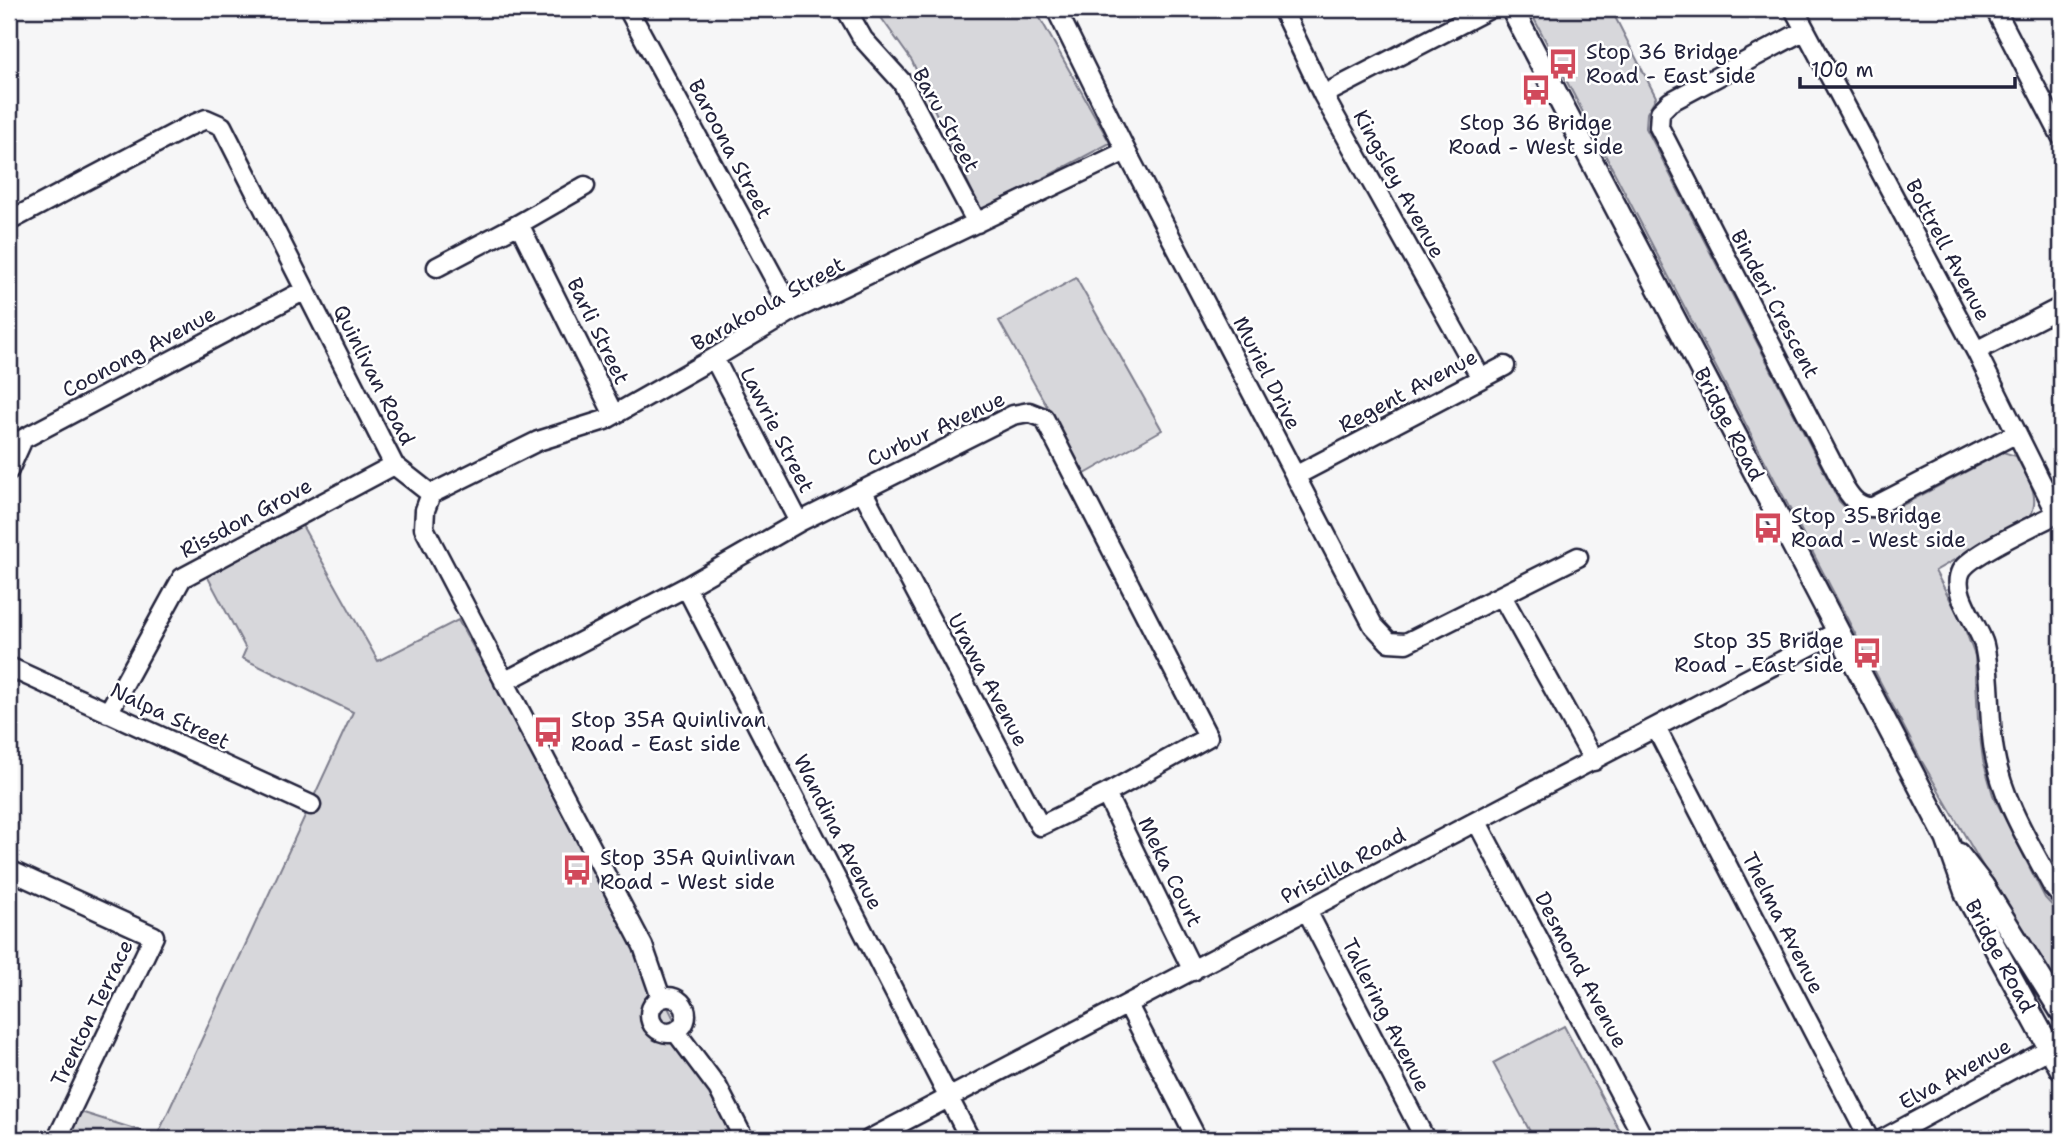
<svg xmlns="http://www.w3.org/2000/svg" width="2070" height="1148" viewBox="0 0 2070 1148" font-family="'Shantell Sans',sans-serif">
<style>
.green{fill:#d7d7db;stroke:#7c7c8b;stroke-width:2}
.lines{fill:none;stroke-linecap:round;stroke-linejoin:round}
.minor-casing{stroke:#22223b;stroke-width:23}
.major-casing{stroke:#22223b;stroke-width:26}
.minor{stroke:#fff;stroke-width:18}
.major{stroke:#fff;stroke-width:21}
.labels{text-anchor:middle;dominant-baseline:central;stroke-width:5;stroke-linejoin:round;paint-order:stroke}
.poi-label{font-size:21px;fill:#22223b;stroke:#fff;text-anchor:start}
.street-label{font-size:21px;fill:#22223b;stroke:#fff}
</style>
<rect width="100%" height="100%" fill="#f6f6f7"/>
<filter id="ink" filterUnits="userSpaceOnUse"><feTurbulence type="fractalNoise" baseFrequency=".0143" numOctaves="2"/><feDisplacementMap in="SourceGraphic" scale="14" xChannelSelector="R" yChannelSelector="G"/><feConvolveMatrix kernelMatrix="1 2 1 2 8 2 1 2 1" color-interpolation-filters="sRGB"/></filter>
<g filter="url(#ink)">
<path class="green" d="M 875,9 L 1035,9 L 1110,143 L 981,211 L 912,61 Z
M 1529,9 L 1611,9 L 1656,97 L 1647,113 L 1646,128 L 1839,501 C 1851,514 1860,518 1878,518 L 2003,452 L 2016,456 C 2026,476 2042,495 2030,517 L 1935,571 L 1963,624 L 1975,656 L 1978,720 L 1983,760 L 1993,795 L 2045,898 L 2061,915 L 2061,991 L 2006,906 L 1921,760 Z
M 1076,278 L 1162,430 L 1085,474 L 999,321 Z
M 299,520 L 378,661 L 458,620 L 496,687 L 504,682 L 679,1029 L 742,1139 L 57,1139 L 71,1109 L 157,1136 L 353,712 L 242,658 L 246,649 L 205,572 Z
M 1564,1026 L 1624,1139 L 1534,1139 L 1493,1063 Z"/>
<g class="lines">
<g class="minor-casing">
<path id="minor" d="M 628,9 L 792,311
M 846,9 L 863,39 L 902,82 L 977,223
M 1056,9 L 1126,151 L 1373,625 L 1389,642 L 1406,643 L 1578,557
M 1282,9 L 1323,95 L 1481,378
M 1794,9 L 1976,351 L 2057,514
M 1995,9 L 2061,136
M 1805,30 L 1670,102 L 1660,112 L 1659,127 L 1845,488 C 1852,499 1859,508 1873,507 L 2017,433
M 1323,95 L 1489,9
M 9,221 L 187,127 L 206,119 L 222,126 L 394,465 L 431,494
M 519,224 L 614,415
M 437,267 L 519,224 L 585,186
M 1976,351 L 2061,307
M 714,358 L 799,522
M 9,470 L 23,439 L 305,290
M 1295,476 L 1505,366
M 431,494 L 538,441 L 605,420 L 714,358 L 792,311 L 1126,151
M 431,494 L 425,510 L 424,528 L 643,946 L 661,998
M 2061,512 C 2041,522 1970,554 1961,571 C 1950,593 1979,625 1984,645 C 1992,680 1988,716 1994,751 C 2002,800 2030,844 2053,887 L 2061,896
M 686,587 L 970,1139
M 1502,596 L 1594,761
M 9,667 L 311,805
M 504,682 L 686,587 L 799,522 L 1013,415 L 1029,412 L 1044,418 L 1208,737 L 1106,794 L 1040,826 L 862,490
M 108,713 L 182,578 L 394,465
M 1656,728 L 1869,1139
M 1106,794 L 1193,971
M 1477,822 L 1644,1139
M 9,870 L 154,936 L 57,1139
M 1307,911 L 1425,1139
M650 1015a18 18 0 1 1 36 0a18 18 0 1 1-36 0Z
M 1128,1005 L 1197,1139
M 676,1032 L 718,1088 L 744,1139
M 870,1139 L 1837,632
M 1883,1139 L 2049,1049"/>
</g>
<g class="major-casing">
<path id="major" d="M 1512,9 L 1947,839 L 1967,896 L 2061,1069
M 1958,854 L 1983,886 L 2061,1011"/>
</g>
<use href="#minor" class="minor"/>
<use href="#major" class="major"/>
</g>
</g>
<defs>
<g id="bus-bare" transform="scale(2.415)"><path d="M-5-6H5V4H4V6H2V4H-2V6H-4V4H-5ZM-3.5-4V0h7V-4ZM-3.5 1.2v1.5H-2V1.2ZM2 1.2v1.5H3.5V1.2Z" fill="#d1495b" stroke="#fff" stroke-width="2.5" paint-order="stroke"/></g>
</defs>
<g fill-rule="evenodd">
<use href="#bus-bare" x="1563" y="64"/>
<use href="#bus-bare" x="1536" y="90"/>
<use href="#bus-bare" x="1768" y="528"/>
<use href="#bus-bare" x="1867" y="653"/>
<use href="#bus-bare" x="548" y="732"/>
<use href="#bus-bare" x="577" y="870"/>
</g>
<g class="labels">
<g class="poi-label">
<text x="1586" y="52">Stop 36 Bridge<tspan x="1586" dy="24">Road - East side</tspan></text>
<text x="1536" y="123" text-anchor="middle">Stop 36 Bridge<tspan x="1536" dy="24">Road - West side</tspan></text>
<text x="1791" y="516">Stop 35 Bridge<tspan x="1791" dy="24">Road - West side</tspan></text>
<text x="1844" y="641" text-anchor="end">Stop 35 Bridge<tspan x="1844" dy="24">Road - East side</tspan></text>
<text x="571" y="720">Stop 35A Quinlivan<tspan x="571" dy="24">Road - East side</tspan></text>
<text x="600" y="858">Stop 35A Quinlivan<tspan x="600" dy="24">Road - West side</tspan></text>
</g>
<g class="street-label">
<text transform="translate(946 120) rotate(61)">Baru Street</text>
<text transform="translate(730 149) rotate(62)">Baroona Street</text>
<text transform="translate(1399 184) rotate(61)">Kingsley Avenue</text>
<text transform="translate(1948 250) rotate(62)">Bottrell Avenue</text>
<text transform="translate(768 304) rotate(-29)">Barakoola Street</text>
<text transform="translate(1775 304) rotate(62)">Binderi Crescent</text>
<text transform="translate(598 331) rotate(64)">Barli Street</text>
<text transform="translate(139 352) rotate(-28)">Coonong Avenue</text>
<text transform="translate(1267 373) rotate(63)">Muriel Drive</text>
<text transform="translate(374 375) rotate(63)">Quinlivan Road</text>
<text transform="translate(1408 391) rotate(-28)">Regent Avenue</text>
<text transform="translate(1729 424) rotate(62)">Bridge Road</text>
<text transform="translate(936 429) rotate(-25)">Curbur Avenue</text>
<text transform="translate(777 430) rotate(63)">Lawrie Street</text>
<text transform="translate(246 518) rotate(-28)">Rissdon Grove</text>
<text transform="translate(988 680) rotate(62)">Urawa Avenue</text>
<text transform="translate(170 716) rotate(25)">Nalpa Street</text>
<text transform="translate(838 832) rotate(63)">Wandina Avenue</text>
<text transform="translate(1343 866) rotate(-28)">Priscilla Road</text>
<text transform="translate(1170 872) rotate(64)">Meka Court</text>
<text transform="translate(1783 923) rotate(63)">Thelma Avenue</text>
<text transform="translate(2000 956) rotate(62)">Bridge Road</text>
<text transform="translate(1581 970) rotate(62)">Desmond Avenue</text>
<text transform="translate(92 1013) rotate(-64)">Trenton Terrace</text>
<text transform="translate(1386 1015) rotate(63)">Tallering Avenue</text>
<text transform="translate(1955 1074) rotate(-29)">Elva Avenue</text>
</g>
</g>
<rect width="2070" height="1148" fill="none" stroke="#fff" stroke-width="35"/>
<rect x="18" y="18" width="2035" height="1113" fill="none" stroke="#22223b" stroke-width="2.5" filter="url(#ink)"/>
<path d="M1800 77v10h215v-10" fill="none" stroke="#22223b" stroke-width="3.5"/>
<text x="1811" y="77" font-size="21" fill="#22223b" stroke="#ffffff" stroke-width="5" paint-order="stroke">100 m</text>
</svg>
